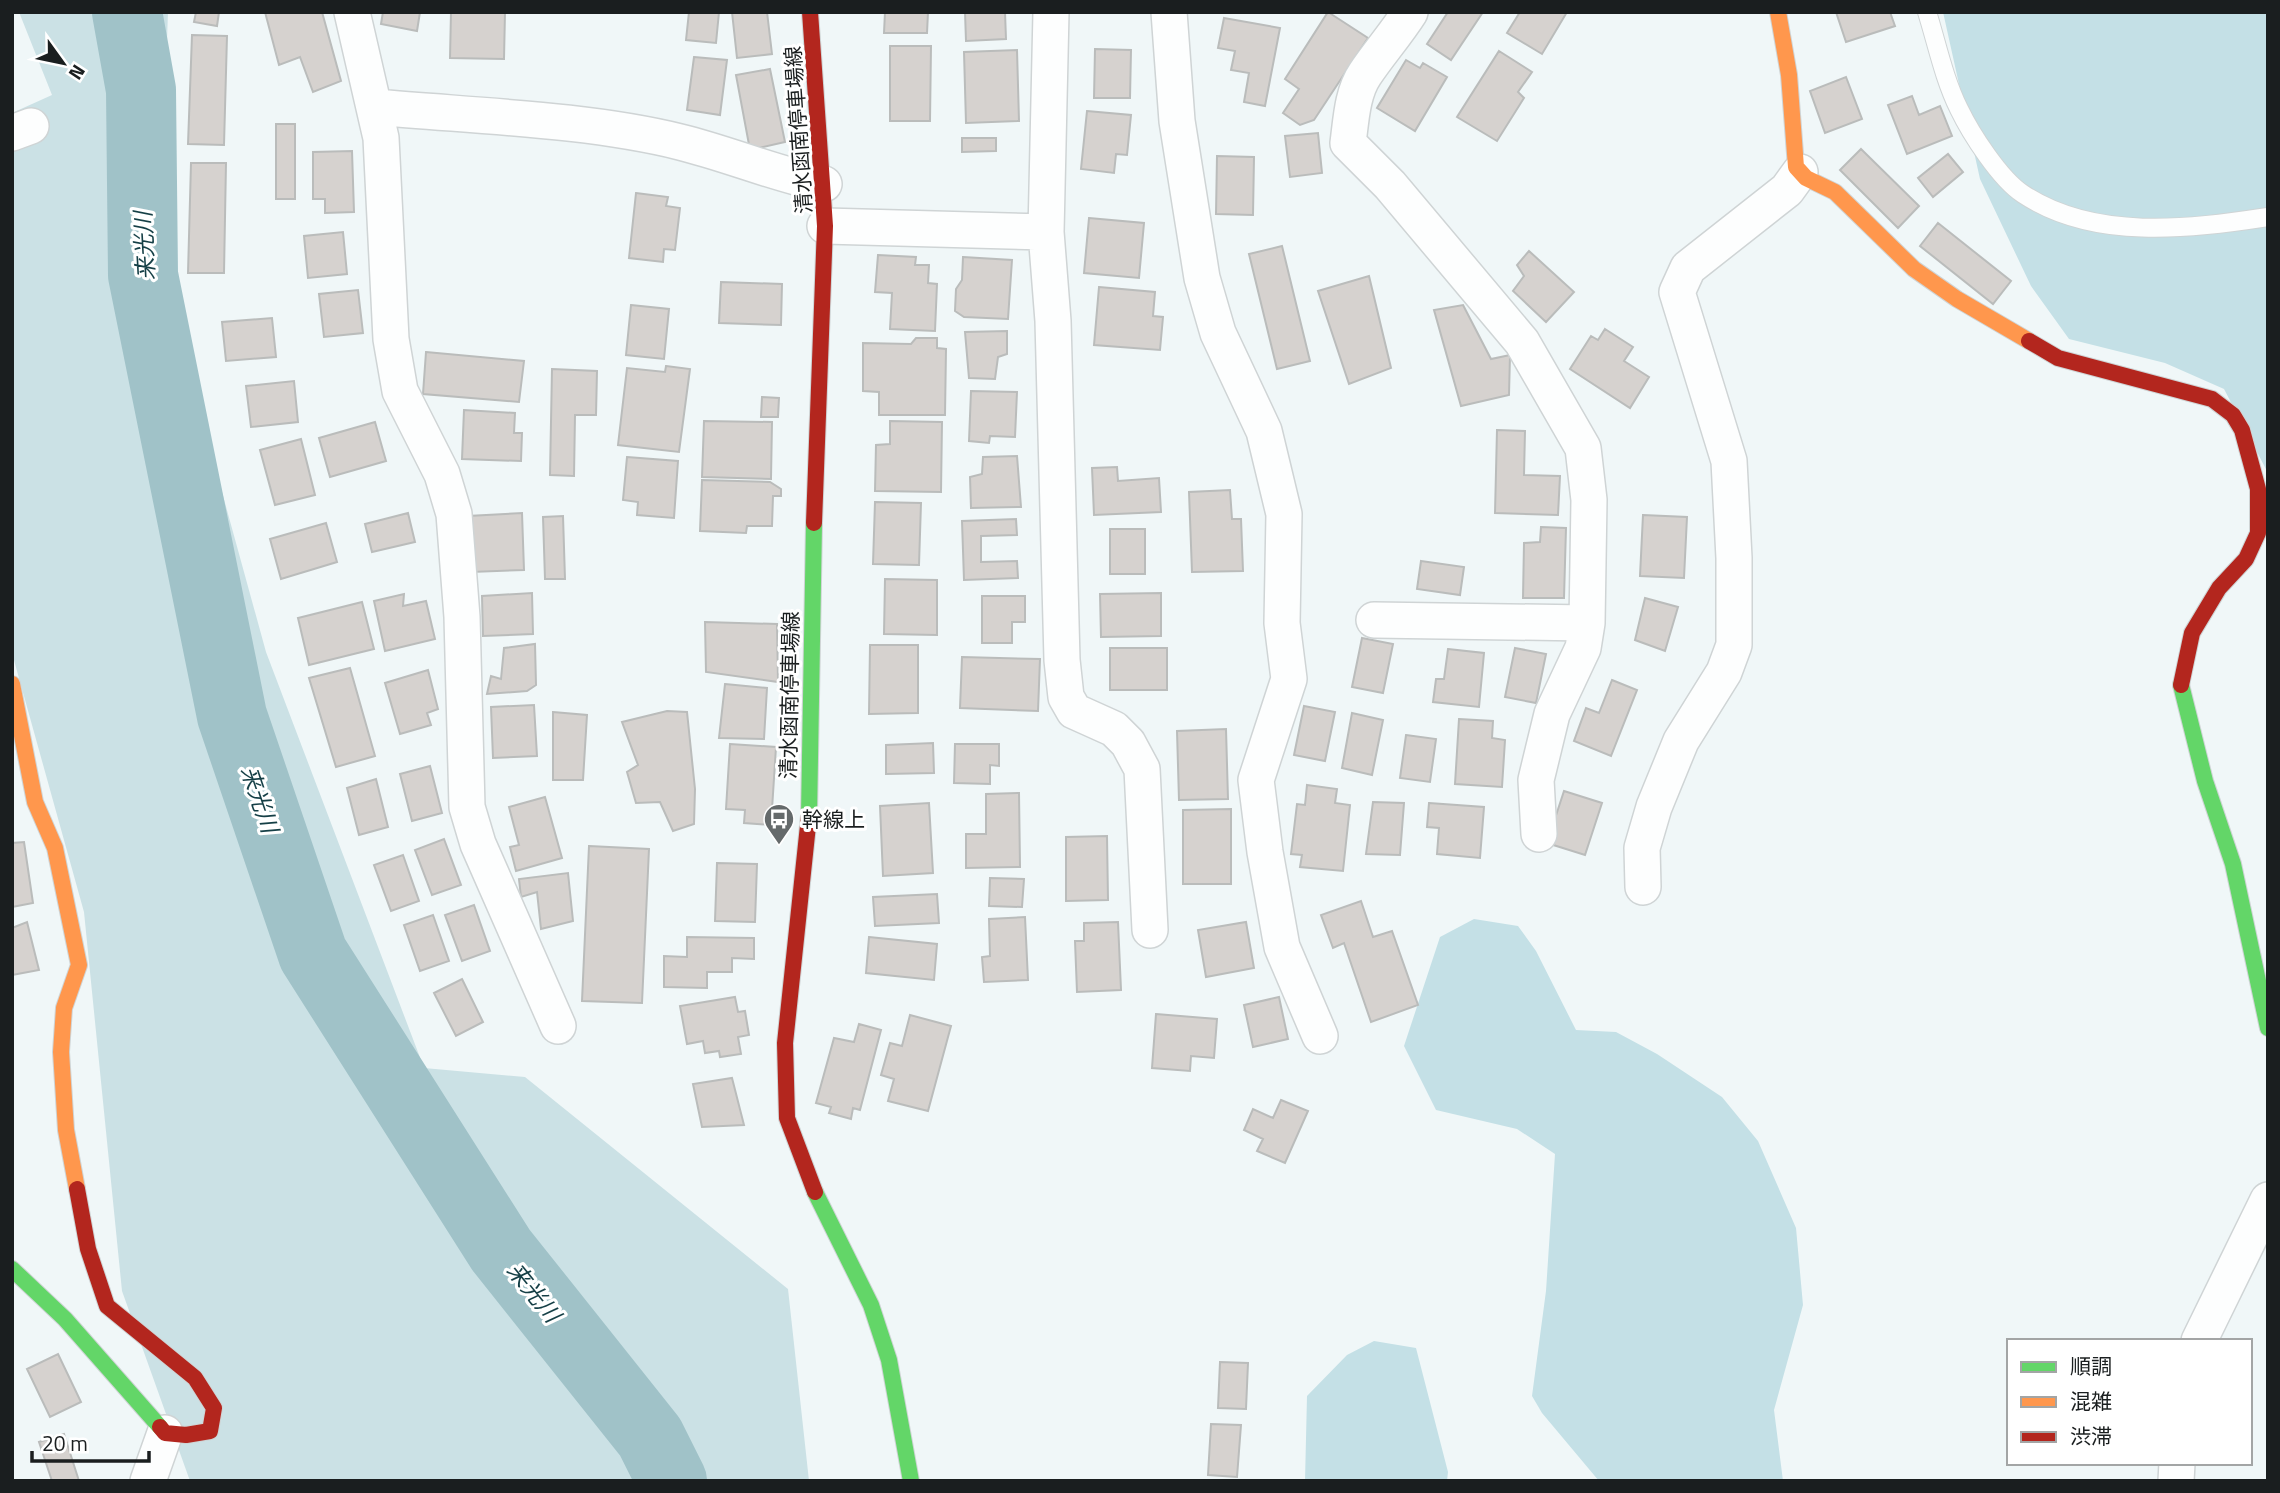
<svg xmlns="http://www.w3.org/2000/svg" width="2280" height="1493" viewBox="0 0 2280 1493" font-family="'Titillium Web','Noto Sans JP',sans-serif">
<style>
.green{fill:#cbe1e5}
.forest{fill:#c4e0e6}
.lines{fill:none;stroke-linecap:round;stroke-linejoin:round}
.river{stroke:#a0c2c8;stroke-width:70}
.building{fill:#d6d2cf;stroke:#babcbb;stroke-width:2}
.lane-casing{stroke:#cfd4d5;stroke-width:20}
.street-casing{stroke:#cfd4d5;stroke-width:38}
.fast-casing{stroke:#cfd4d5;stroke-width:18}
.slow-casing{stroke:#cfd4d5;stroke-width:18}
.jam-casing{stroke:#cfd4d5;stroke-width:18}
.lane{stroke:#fdfefe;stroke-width:18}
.street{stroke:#fdfefe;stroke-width:35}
.fast{stroke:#63d668;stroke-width:16}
.slow{stroke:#ff974d;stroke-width:16}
.jam{stroke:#b3261e;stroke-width:16}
.labels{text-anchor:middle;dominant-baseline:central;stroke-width:6;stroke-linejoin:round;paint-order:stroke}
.street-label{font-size:21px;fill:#1a1e1f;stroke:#fff}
.poi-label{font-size:21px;fill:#1a1e1f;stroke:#fff;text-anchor:start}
.water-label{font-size:23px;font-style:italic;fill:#153f46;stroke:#fff}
</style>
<rect width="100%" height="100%" fill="#f0f7f8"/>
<path class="green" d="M 19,12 L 168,12 L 159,263 L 266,652 L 424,1068 L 525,1077 L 788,1289 L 809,1481 L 190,1481 L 122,1291 L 84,912 L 12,653 L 12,113 L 52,95 Z"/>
<path class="forest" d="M 1943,12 L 2268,12 L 2268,473 L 2224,389 L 2165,363 L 2069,339 L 2031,286 L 1980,179 Z
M 1474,919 L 1518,926 L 1536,951 L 1576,1030 L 1616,1032 L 1657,1054 L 1722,1097 L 1758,1141 L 1796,1228 L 1803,1305 L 1774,1410 L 1783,1481 L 1599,1481 L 1542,1413 L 1532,1396 L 1546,1291 L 1555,1154 L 1517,1129 L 1436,1110 L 1404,1046 L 1440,937 Z
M 1374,1341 L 1416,1348 L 1448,1472 L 1447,1481 L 1305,1481 L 1307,1396 L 1347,1355 Z"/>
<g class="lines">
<path class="river" d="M 127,12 L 141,90 L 143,275 L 232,716 L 313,954 L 501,1250 L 650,1437 L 672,1481"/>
</g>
<path class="building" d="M 196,12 L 219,12 L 217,26 L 194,22 Z
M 265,12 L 322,12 L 341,81 L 313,92 L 300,57 L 279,65 Z
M 383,12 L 420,12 L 417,31 L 381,24 Z
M 451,12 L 505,12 L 504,59 L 450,58 Z
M 689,12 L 719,12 L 716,43 L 686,40 Z
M 732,12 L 767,12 L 772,54 L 737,58 Z
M 885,12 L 928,12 L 927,33 L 884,33 Z
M 965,12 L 1005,12 L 1006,39 L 966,41 Z
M 1328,12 L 1368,38 L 1314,120 L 1300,125 L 1283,113 L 1299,89 L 1285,79 Z
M 1448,12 L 1483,12 L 1451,60 L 1427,44 Z
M 1520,12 L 1567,12 L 1542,54 L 1507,33 Z
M 1836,12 L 1890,12 L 1895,26 L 1846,42 Z
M 1224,18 L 1280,28 L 1265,106 L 1244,102 L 1249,73 L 1231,70 L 1235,51 L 1218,48 Z
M 192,35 L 227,36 L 224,145 L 188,144 Z
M 890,46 L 931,46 L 930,121 L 890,121 Z
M 1095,49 L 1131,50 L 1130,98 L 1094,98 Z
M 1017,50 L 1019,121 L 966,123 L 964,52 Z
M 1499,51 L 1532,72 L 1518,92 L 1524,98 L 1497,141 L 1457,117 Z
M 694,57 L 727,60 L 720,115 L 687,110 Z
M 1406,60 L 1420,68 L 1423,63 L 1447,77 L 1415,131 L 1377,108 Z
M 770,69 L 785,142 L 750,150 L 736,75 Z
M 1846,77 L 1862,119 L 1825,133 L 1810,91 Z
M 1912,96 L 1919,115 L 1940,106 L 1952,136 L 1907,154 L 1888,105 Z
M 1087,111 L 1131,115 L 1127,155 L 1116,154 L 1114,173 L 1081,169 Z
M 276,124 L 295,124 L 295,199 L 276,199 Z
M 1318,133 L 1322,173 L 1290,177 L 1285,136 Z
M 962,138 L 996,138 L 996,151 L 962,152 Z
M 1861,149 L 1919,206 L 1898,228 L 1840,170 Z
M 352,151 L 354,212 L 325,213 L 325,199 L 313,199 L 313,152 Z
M 1948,154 L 1963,172 L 1933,197 L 1918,178 Z
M 1217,156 L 1254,157 L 1253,215 L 1216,214 Z
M 191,163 L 226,163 L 224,273 L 188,273 Z
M 636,193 L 668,197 L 666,206 L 680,208 L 675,250 L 664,249 L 663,262 L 629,258 Z
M 1089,218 L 1144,223 L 1139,278 L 1084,273 Z
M 1938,223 L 2011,281 L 1993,304 L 1920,246 Z
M 343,232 L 347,274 L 308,278 L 304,236 Z
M 1282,246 L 1310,361 L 1277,369 L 1249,254 Z
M 1529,251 L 1574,292 L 1546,322 L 1513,291 L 1524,276 L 1517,265 Z
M 878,255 L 916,257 L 915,265 L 929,265 L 928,283 L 937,284 L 935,331 L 890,329 L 892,293 L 875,292 Z
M 963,257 L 1012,260 L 1008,319 L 964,317 L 955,311 L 956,289 L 962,280 Z
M 1369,276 L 1391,368 L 1349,384 L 1318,291 Z
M 721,282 L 782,284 L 781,325 L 719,323 Z
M 1099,287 L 1155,292 L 1153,316 L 1163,317 L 1160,350 L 1094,345 Z
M 358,290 L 363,333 L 324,337 L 319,294 Z
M 631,305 L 669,309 L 664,359 L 626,355 Z
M 1463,305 L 1491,359 L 1510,355 L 1509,395 L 1461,406 L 1434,310 Z
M 272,318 L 276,357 L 226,361 L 222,322 Z
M 1605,329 L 1633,347 L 1624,361 L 1649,377 L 1630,408 L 1570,369 L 1591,336 L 1598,340 Z
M 1007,331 L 1007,354 L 998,357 L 995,379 L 969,378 L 965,332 Z
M 916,338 L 937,338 L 937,348 L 946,349 L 945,415 L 879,415 L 879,392 L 863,391 L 863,343 L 911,344 Z
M 426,352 L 524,361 L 519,402 L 423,394 Z
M 666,366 L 690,369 L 679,452 L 618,445 L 627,368 L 665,372 Z
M 552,369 L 597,371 L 596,415 L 575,415 L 574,476 L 550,475 Z
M 294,381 L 298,422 L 251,427 L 246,386 Z
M 971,391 L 1017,392 L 1015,437 L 990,436 L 989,443 L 969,441 Z
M 762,397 L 779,398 L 778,417 L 761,417 Z
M 464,410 L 515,413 L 514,433 L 522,433 L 521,461 L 462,459 Z
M 704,421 L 772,422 L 771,479 L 702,477 Z
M 890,421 L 942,422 L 941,492 L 875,491 L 876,445 L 890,444 Z
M 375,422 L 386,461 L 330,477 L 319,438 Z
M 1497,430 L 1525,431 L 1524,475 L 1560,476 L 1558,515 L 1495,513 Z
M 301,439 L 315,495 L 275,505 L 260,450 Z
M 1017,456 L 1021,507 L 971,508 L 970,477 L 982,474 L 983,457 Z
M 627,457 L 678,461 L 674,518 L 637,515 L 638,502 L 623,500 Z
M 1117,467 L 1118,481 L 1159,478 L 1161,512 L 1094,515 L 1092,468 Z
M 702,480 L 770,482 L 781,489 L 781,496 L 773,496 L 772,526 L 747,526 L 746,533 L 700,531 Z
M 1230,490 L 1232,519 L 1241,519 L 1243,571 L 1192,572 L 1189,492 Z
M 875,502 L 921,503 L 919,565 L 873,564 Z
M 408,513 L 415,542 L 372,552 L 365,524 Z
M 522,513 L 524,570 L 471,572 L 468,516 Z
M 1643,515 L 1687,517 L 1684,578 L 1640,576 Z
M 563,516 L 565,579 L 545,579 L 543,517 Z
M 1016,519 L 1017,535 L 981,536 L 981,562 L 1017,561 L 1018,578 L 964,580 L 962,521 Z
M 326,523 L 337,562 L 281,579 L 270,539 Z
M 1541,527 L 1566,528 L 1564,598 L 1523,598 L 1524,543 L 1540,542 Z
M 1110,529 L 1145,529 L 1145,574 L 1110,574 Z
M 1421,561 L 1464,567 L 1460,595 L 1417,589 Z
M 885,579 L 937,580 L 937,635 L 884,634 Z
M 532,593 L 533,634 L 483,636 L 482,596 Z
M 1161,593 L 1161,636 L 1101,637 L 1100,594 Z
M 404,594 L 403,606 L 426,601 L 435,639 L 385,651 L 374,601 Z
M 982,596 L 1025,596 L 1025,622 L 1012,622 L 1012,643 L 982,643 Z
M 1645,598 L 1678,607 L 1665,651 L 1635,640 Z
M 362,602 L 374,649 L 309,665 L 298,618 Z
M 705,622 L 777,624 L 778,682 L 706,672 Z
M 1362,638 L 1393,644 L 1383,693 L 1352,687 Z
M 535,644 L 536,685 L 527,691 L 487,694 L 491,676 L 501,679 L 504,648 Z
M 870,645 L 918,645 L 918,713 L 869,714 Z
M 1110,648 L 1167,648 L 1167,690 L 1110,690 Z
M 1515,648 L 1546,654 L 1536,703 L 1505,697 Z
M 1448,649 L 1484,653 L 1479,707 L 1433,702 L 1436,679 L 1444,679 Z
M 962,657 L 1040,659 L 1038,711 L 960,708 Z
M 350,668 L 375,756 L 336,767 L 309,678 Z
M 428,670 L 438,709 L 427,713 L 431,725 L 400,734 L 385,683 Z
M 1612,680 L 1637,690 L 1611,756 L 1574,741 L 1586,708 L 1599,713 Z
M 725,684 L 767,688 L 764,739 L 719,738 Z
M 534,705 L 537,756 L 493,758 L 491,707 Z
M 1304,706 L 1335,712 L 1325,761 L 1294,755 Z
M 667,711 L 687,712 L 695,789 L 694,824 L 673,831 L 660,802 L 636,803 L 627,772 L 638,765 L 622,722 Z
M 553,712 L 587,715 L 583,780 L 553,780 Z
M 1352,713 L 1383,720 L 1372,775 L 1342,768 Z
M 1459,719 L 1493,721 L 1492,738 L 1505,740 L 1502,787 L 1455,784 Z
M 1226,729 L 1228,799 L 1179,800 L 1177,731 Z
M 1406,735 L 1436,739 L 1430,782 L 1400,778 Z
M 933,743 L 934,773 L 886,774 L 886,745 Z
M 730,744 L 776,747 L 771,825 L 744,823 L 745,810 L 726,809 Z
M 955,744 L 999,744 L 999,766 L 990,765 L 990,784 L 954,783 Z
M 430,766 L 442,813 L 412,821 L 400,774 Z
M 376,779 L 388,827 L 359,835 L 347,788 Z
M 1307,785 L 1337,789 L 1335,803 L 1350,805 L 1343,871 L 1300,867 L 1302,855 L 1291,854 L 1297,804 L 1305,805 Z
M 1564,791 L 1602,803 L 1585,855 L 1547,843 Z
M 1019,793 L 1020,867 L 966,868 L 966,834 L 986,834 L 986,794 Z
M 545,797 L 562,858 L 516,871 L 510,847 L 519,845 L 509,807 Z
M 1373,802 L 1404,803 L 1400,855 L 1366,854 Z
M 929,803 L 933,873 L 883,876 L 880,806 Z
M 1429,803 L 1484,807 L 1480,858 L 1437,854 L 1439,828 L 1427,827 Z
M 1231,809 L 1231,884 L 1183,884 L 1183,810 Z
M 1107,836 L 1108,900 L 1066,901 L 1066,837 Z
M 444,839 L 461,885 L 432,895 L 415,850 Z
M 24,842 L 33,903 L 12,907 L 12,843 Z
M 589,846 L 649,849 L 642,1003 L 582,1001 Z
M 403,855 L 419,901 L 391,911 L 374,865 Z
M 717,863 L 757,864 L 755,922 L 715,921 Z
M 568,873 L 573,921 L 541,929 L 537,892 L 521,897 L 519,879 Z
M 990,878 L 1024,879 L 1022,907 L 989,906 Z
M 937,894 L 939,923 L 875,926 L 873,897 Z
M 1361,901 L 1373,937 L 1392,931 L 1418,1005 L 1371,1022 L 1344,943 L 1333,948 L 1321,915 Z
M 474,905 L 490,951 L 462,961 L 445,915 Z
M 433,915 L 449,961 L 420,971 L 404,925 Z
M 1025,917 L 1028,980 L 984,982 L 982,957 L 990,956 L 989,919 Z
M 27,922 L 39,970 L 12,975 L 12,928 Z
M 1118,922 L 1121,990 L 1077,992 L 1075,941 L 1084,941 L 1084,923 Z
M 1246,922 L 1254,968 L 1206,977 L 1198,930 Z
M 687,937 L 754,938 L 754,959 L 732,958 L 732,972 L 707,972 L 707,988 L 664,987 L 664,956 L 687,957 Z
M 869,937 L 937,944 L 934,980 L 866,973 Z
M 462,979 L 483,1022 L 456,1036 L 434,993 Z
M 735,997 L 738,1012 L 745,1011 L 749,1035 L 738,1037 L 741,1054 L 720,1057 L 719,1051 L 705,1053 L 703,1041 L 687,1044 L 680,1006 Z
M 1279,997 L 1288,1039 L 1253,1047 L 1244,1005 Z
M 1156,1014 L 1217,1019 L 1214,1058 L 1191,1056 L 1190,1071 L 1152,1068 Z
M 910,1015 L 951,1026 L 928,1111 L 888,1101 L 894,1079 L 881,1075 L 890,1043 L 902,1046 Z
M 859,1024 L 881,1030 L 860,1110 L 853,1108 L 851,1119 L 829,1113 L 831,1107 L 816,1103 L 834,1038 L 854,1042 Z
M 732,1078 L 744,1125 L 702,1127 L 693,1084 Z
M 1281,1100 L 1308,1111 L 1285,1163 L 1257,1151 L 1263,1139 L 1244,1130 L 1253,1109 L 1273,1118 Z
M 58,1354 L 81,1402 L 50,1417 L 27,1369 Z
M 1220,1362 L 1248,1363 L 1246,1409 L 1218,1408 Z
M 1211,1424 L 1241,1425 L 1237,1477 L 1208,1475 Z
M 64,1434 L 79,1481 L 52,1481 L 39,1442 Z"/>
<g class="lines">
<g class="lane-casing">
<path id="lane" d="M 1927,12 C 1937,44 1944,79 1959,109 C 1971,134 2000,179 2023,194 C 2094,241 2189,229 2268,217"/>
</g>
<g class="street-casing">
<path id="street" d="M 352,12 L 381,138 L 391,339 L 400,391 L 442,474 L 454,514 L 462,617 L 467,807 L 478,844 L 558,1026
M 1051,12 L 1046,232 L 1053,321 L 1062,660 L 1066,697 L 1074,711 L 1114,729 L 1128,743 L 1142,769 L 1150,930
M 1169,12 L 1177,121 L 1202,278 L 1218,333 L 1264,431 L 1284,514 L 1282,623 L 1289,679 L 1256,780 L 1265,852 L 1282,947 L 1320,1036
M 1410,12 C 1396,34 1379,53 1365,74 C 1352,93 1351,121 1348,143 L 1390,185 L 1522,342 L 1583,448 L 1589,500 L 1587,623 L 1583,648 L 1552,714 L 1536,780 L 1539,834
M 376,107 C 473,116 587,119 680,142 C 729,154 775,174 824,184
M 12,133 L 31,126
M 825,226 L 1046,232
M 1374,620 L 1587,623
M 1643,887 L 1642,848 L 1654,807 L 1681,741 L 1724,672 L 1734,645 L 1734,558 L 1729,461 L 1677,292 L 1688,268 L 1787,190 L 1800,172
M 2199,1341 L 2268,1200
M 148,1481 L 165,1433
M 2176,1481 L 2177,1463"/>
</g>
<g class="fast-casing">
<path id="fast" d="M 2181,685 L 2205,781 L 2233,864 L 2268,1028
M 809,816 L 814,523
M 815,1192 L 871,1305 L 889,1360 L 911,1481
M 12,1269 L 65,1319 L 160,1427"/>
</g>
<g class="slow-casing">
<path id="slow" d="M 1778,12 L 1789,75 L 1796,167 L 1806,178 L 1835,192 L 1914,269 L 1957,299 L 2029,341
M 12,684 L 35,802 L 55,848 L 79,965 L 64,1008 L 61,1052 L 66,1130 L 77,1189"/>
</g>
<g class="jam-casing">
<path id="jam" d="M 810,12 L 825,226 L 814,523
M 2029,341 L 2058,358 L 2212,399 L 2233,415 L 2242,430 L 2258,489 L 2258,533 L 2246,559 L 2219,588 L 2192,633 L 2181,685
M 809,816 L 785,1043 L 787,1118 L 815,1192
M 77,1189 L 88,1249 L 107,1306 L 195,1378 L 214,1408 L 210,1431 L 186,1435 L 165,1433 L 160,1427"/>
</g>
<use href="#lane" class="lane"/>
<use href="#street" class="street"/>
<use href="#fast" class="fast"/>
<use href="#slow" class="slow"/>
<use href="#jam" class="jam"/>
</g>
<defs>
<g id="bus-pin" transform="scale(1.575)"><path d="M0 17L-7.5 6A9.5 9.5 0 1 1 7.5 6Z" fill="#656a6b" stroke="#fff"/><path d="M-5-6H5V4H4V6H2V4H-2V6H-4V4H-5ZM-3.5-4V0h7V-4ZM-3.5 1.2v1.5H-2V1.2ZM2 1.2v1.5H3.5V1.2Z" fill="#fff"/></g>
</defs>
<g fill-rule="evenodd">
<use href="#bus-pin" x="779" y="819"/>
</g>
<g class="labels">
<g class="street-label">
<text transform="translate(798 130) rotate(-94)">清水函南停車場線</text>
<text transform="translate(789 695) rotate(-89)">清水函南停車場線</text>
</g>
<g class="poi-label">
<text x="802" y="819">幹線上</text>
</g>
<g class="water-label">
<text transform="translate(144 246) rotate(-93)">来光川</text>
<text transform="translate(260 799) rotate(71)">来光川</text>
<text transform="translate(534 1292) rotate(51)">来光川</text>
</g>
</g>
<rect width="2280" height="1493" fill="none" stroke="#1a1e1f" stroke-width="28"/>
<rect x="2007" y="1339" width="245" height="126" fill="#ffffff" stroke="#a3a5a5" stroke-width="2"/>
<rect x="2021" y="1362" width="35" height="10" fill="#63d668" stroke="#a3a5a5" stroke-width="2"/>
<text x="2070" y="1374" font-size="21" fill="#1a1e1f">順調</text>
<rect x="2021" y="1397" width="35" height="10" fill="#ff974d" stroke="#a3a5a5" stroke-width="2"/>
<text x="2070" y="1409" font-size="21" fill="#1a1e1f">混雑</text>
<rect x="2021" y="1432" width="35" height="10" fill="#b3261e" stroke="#a3a5a5" stroke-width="2"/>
<text x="2070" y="1444" font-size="21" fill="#1a1e1f">渋滞</text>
<g transform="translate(63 63) rotate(123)" stroke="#ffffff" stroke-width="5" paint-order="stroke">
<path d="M0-5L12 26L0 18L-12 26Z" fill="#1a1e1f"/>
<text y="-10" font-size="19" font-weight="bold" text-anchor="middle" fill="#1a1e1f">N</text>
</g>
<path d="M32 1451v10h117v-10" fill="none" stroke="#1a1e1f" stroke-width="3.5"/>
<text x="42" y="1451" font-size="21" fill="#1a1e1f" stroke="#ffffff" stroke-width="5" paint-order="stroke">20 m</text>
</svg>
